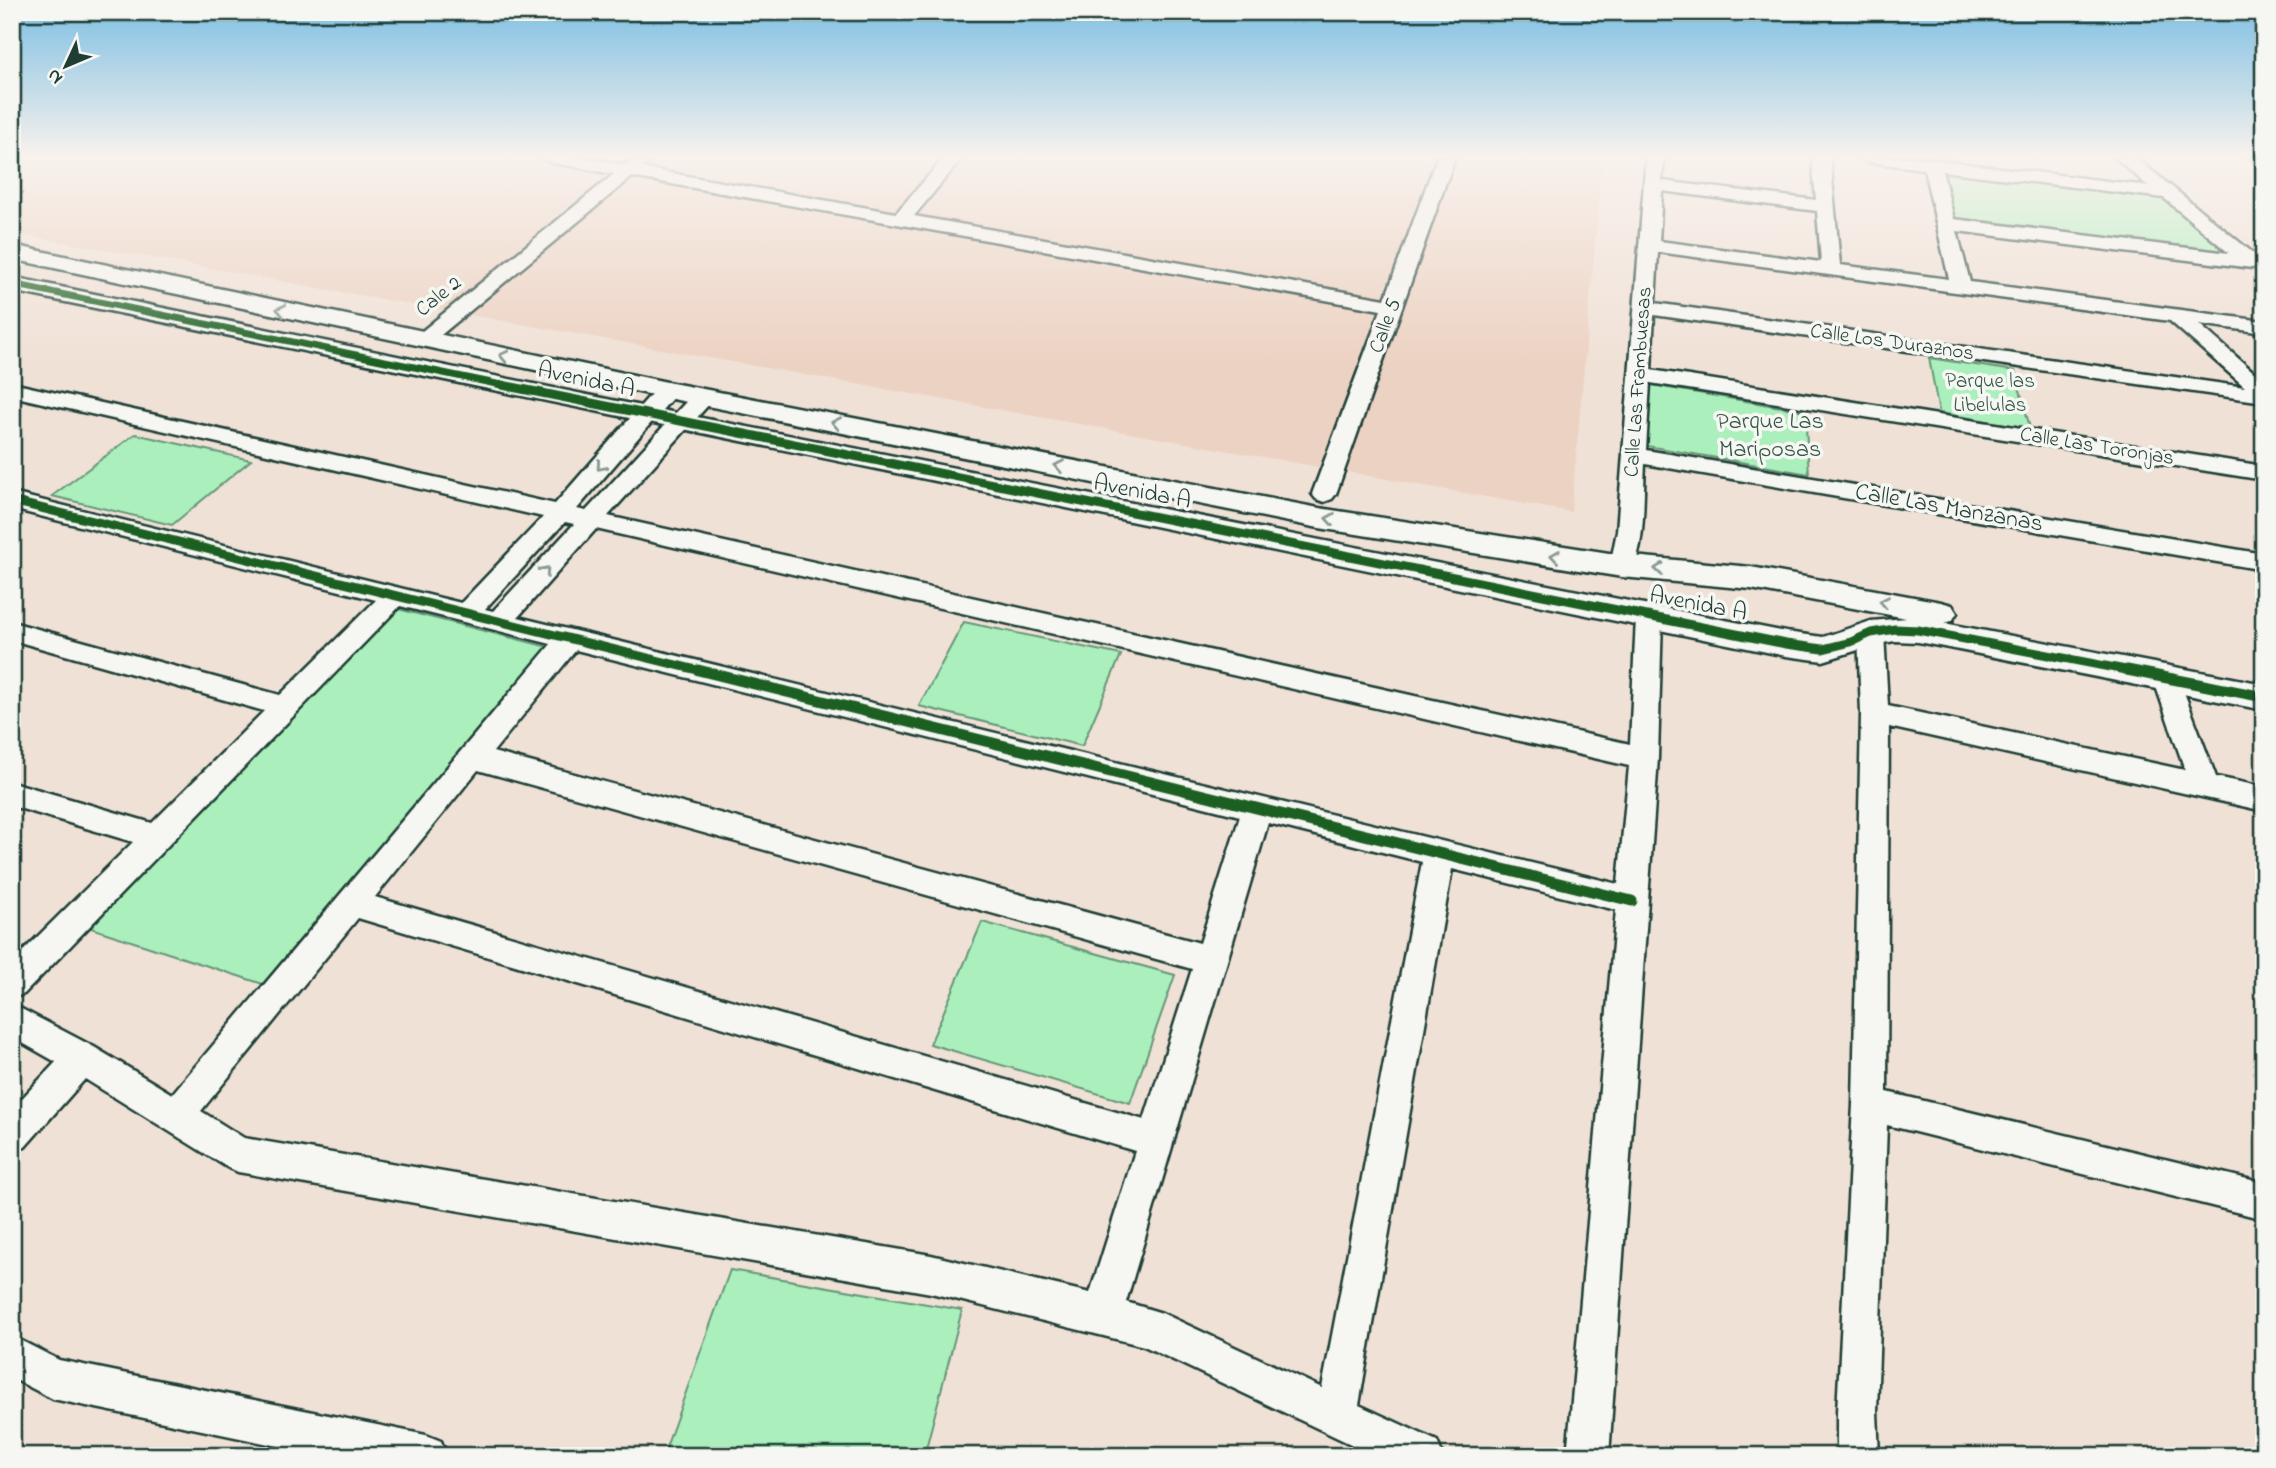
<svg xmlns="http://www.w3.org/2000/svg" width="2276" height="1468" viewBox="0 0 2276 1468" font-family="'Indie Flower',sans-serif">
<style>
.built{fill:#ecd2c2}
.green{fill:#abf0bc;stroke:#659678;stroke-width:2}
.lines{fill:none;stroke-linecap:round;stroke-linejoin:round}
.minor-casing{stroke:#1f3d34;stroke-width:5}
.tertiary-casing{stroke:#1f3d34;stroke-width:5}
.minor{fill:#f6f6f2;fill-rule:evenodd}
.tertiary{fill:#f6f6f2;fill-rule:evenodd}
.cycleway-far2-casing{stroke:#f6f6f2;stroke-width:10}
.cycleway-far1-casing{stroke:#f6f6f2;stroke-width:12}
.cycleway-casing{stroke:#f6f6f2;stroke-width:16}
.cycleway-far2{stroke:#1b5e20;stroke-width:7}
.cycleway-far1{stroke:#1b5e20;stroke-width:9}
.cycleway{stroke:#1b5e20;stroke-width:11}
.oneway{stroke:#8a9a93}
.labels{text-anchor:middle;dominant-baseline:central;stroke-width:7;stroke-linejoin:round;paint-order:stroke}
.far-street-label{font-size:21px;fill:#1f3d34;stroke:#f6f6f2}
.far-park-label{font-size:21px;fill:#345848;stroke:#f6f6f2}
.street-label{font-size:24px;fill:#1f3d34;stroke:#f6f6f2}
.park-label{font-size:24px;fill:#345848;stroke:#f6f6f2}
</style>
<rect width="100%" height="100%" fill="#f0e1d6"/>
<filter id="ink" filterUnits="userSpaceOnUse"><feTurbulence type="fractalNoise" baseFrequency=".0143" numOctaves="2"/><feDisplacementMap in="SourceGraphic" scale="14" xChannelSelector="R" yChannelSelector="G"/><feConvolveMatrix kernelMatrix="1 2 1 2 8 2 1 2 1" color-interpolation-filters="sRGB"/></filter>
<g filter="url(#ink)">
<path class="built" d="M 12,157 L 1603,157 L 1571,512 L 12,233 Z"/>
<path class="green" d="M 1945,172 L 2168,198 L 2227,254 L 1955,221 Z
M 1929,358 L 2015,371 L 2030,428 L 1939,413 Z
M 1651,385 L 1805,411 L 1809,474 L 1647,446 Z
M 135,434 L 251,460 L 172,525 L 52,496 Z
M 398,609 L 548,647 L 263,984 L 88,927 Z
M 964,622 L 1121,655 L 1082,746 L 919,706 Z
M 982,922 L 1175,975 L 1130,1103 L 930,1044 Z
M 730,1270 L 962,1310 L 924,1456 L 663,1456 Z"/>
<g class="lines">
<g class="minor-casing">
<path id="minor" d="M 540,157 L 579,157 L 625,165 L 638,158 L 647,163 L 642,168 L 896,213 L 945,157 L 963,157 L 914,216 L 1385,299 L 1437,157 L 1455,157 L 1336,494 L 1332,499 L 1324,502 L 1316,499 L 1312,494 L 1381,310 L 632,177 L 430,344 L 416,344 L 413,340 L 416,336 L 614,174 L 549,162 Z
M 1646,157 L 1664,157 L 1662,181 L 1816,200 L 1812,157 L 1830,157 L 1840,265 L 1949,279 L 1924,169 L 1867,162 L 1858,157 L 1911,157 L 2148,186 L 2115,157 L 2135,157 L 2259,258 L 2262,262 L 2259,266 L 2252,268 L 1957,231 L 1970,282 L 2264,321 L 2264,333 L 2199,324 L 2264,381 L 2264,402 L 1654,315 L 1651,370 L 2264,466 L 2264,480 L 1650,383 L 1646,450 L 2264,554 L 2264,570 L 1645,464 C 1643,494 1646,547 1631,572 L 1622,574 L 1613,572 L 1610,566 L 1617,531 ZM 1942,171 L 2164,198 L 2229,253 L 1954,219 ZM 1662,191 L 1817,211 L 1821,262 L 1659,241 ZM 1658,252 L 2170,321 L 2245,387 L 1655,303 Z
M 12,383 L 555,504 L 659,385 L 675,385 L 678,390 L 675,395 L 577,509 L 586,511 L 695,392 L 711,392 L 714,397 L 711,402 L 608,516 L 1630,744 L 1636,617 L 1640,611 L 1649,608 L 1658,611 L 1662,617 L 1658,758 L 1609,1456 L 1567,1456 L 1616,910 L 1452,869 L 1359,1405 L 1437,1441 L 1443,1456 L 1376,1456 L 1144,1346 L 931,1293 L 238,1172 L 225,1166 L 85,1079 L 25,1147 L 12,1152 L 12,1109 L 56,1062 L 12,1037 L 12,1004 L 94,1047 L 172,1094 L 551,644 L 400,606 L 24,994 L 12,998 L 12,962 L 133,842 L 12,806 L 12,782 L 152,823 L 264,711 L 12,640 L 12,622 L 280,695 L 376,600 L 12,509 L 12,493 L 461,603 L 543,517 L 12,396 ZM 565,522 L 574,524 L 493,611 L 485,609 ZM 596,529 L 1629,766 L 1618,884 L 518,617 ZM 576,650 L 1240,816 L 1200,943 L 493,752 ZM 478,770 L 1192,969 L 1144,1120 L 375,897 ZM 1268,823 L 1422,862 L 1322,1388 L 1162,1313 L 1126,1302 ZM 358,918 L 1135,1151 L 1090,1293 L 931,1255 L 244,1138 L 201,1111 Z
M 1871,624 L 1880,626 L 1884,633 L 1888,706 L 2185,770 L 2153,678 L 2156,671 L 2166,668 L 2176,671 L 2216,777 L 2264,787 L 2264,811 L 1889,727 L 1887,1092 L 2264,1183 L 2264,1219 L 1887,1125 L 1877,1412 L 1879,1456 L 1837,1456 L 1837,1412 L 1853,1104 L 1861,714 L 1858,633 L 1862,626 Z
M 12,1336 L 59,1360 L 426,1435 L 441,1441 L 447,1456 L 326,1456 L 53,1399 L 12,1378 Z"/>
</g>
<g class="tertiary-casing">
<path id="tertiary" d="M 2250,157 L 2264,157 L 2264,165 L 2256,164 Z
M 12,245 L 667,382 L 1319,508 L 1622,555 L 1751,567 L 1941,602 L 1952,605 L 1957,613 L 1952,621 L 1944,623 L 2264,684 L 2264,710 L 1918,642 L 1895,641 L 1877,644 L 1823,661 L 1786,656 L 12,291 L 12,277 L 646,407 L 1786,632 L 1823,637 L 1871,621 L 1906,618 L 1751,589 L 1622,577 L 1319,528 L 667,398 L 12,259 Z"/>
</g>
<use href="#minor" class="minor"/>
<use href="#tertiary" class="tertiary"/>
<g class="cycleway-far2-casing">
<path id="cycleway-far2" d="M 12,284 L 511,387"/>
</g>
<g class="cycleway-far1-casing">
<path id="cycleway-far1" d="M 502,385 L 1786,644 L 1823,649 L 1851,642 L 1871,633 L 1895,629 L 1918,630 L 2136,672
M 12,501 L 705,672"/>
</g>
<g class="cycleway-casing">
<path id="cycleway" d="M 698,670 L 1632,901
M 2127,670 L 2264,697"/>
</g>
<use href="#cycleway-far2" class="cycleway-far2"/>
<use href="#cycleway-far1" class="cycleway-far1"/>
<use href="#cycleway" class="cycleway"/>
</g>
<defs><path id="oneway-chevron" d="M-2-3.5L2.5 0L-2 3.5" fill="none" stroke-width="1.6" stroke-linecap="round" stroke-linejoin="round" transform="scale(1.75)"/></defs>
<g class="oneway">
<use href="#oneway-chevron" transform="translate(281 310) rotate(-168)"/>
<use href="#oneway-chevron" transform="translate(504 356) rotate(-168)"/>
<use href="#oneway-chevron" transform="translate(836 423) rotate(-169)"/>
<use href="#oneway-chevron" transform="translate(601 466) rotate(131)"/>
<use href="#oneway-chevron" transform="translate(1059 466) rotate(-169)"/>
<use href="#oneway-chevron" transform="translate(1330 519) rotate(-170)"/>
<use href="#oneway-chevron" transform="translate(1555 556) rotate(-172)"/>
<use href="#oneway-chevron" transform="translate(1659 569) rotate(-175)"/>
<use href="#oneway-chevron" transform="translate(545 571) rotate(-48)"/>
<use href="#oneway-chevron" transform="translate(1884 602) rotate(-169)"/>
</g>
</g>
<linearGradient id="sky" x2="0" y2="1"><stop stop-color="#7ebfe3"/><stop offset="0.43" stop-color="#f8f2ed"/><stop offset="1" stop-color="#f8f2ed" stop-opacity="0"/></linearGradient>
<rect width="2276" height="363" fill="url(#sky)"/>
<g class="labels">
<g class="far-street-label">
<text transform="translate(439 297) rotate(-39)">Cale 2</text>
<text transform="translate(1386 326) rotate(-70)">Calle 5</text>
<text transform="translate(1892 343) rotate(8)">Calle Los Duraznos</text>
<text transform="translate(1639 382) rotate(-86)">Calle Las Frambuesas</text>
<text transform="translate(2097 447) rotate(9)">Calle Las Toronjas</text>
</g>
<g class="far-park-label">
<text x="1990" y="382">Parque las<tspan x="1990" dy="24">Libelulas</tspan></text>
</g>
<g class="street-label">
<text transform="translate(586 381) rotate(12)">Avenida A</text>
<text transform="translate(1142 493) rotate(11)">Avenida A</text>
<text transform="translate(1949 509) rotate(10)">Calle Las Manzanas</text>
<text transform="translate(1698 605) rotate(11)">Avenida A</text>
</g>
<g class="park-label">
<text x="1770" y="422">Parque Las<tspan x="1770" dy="28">Mariposas</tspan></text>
</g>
</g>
<rect width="2276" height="1468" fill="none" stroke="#f6f6f2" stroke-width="42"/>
<rect x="21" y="21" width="2234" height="1426" fill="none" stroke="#1f3d34" stroke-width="2.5" filter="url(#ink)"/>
<g transform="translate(66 66) rotate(226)" stroke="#f6f6f2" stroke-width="5" paint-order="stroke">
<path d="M0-5L12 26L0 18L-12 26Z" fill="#1f3d34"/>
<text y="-10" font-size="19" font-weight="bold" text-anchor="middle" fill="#1f3d34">N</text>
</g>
</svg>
